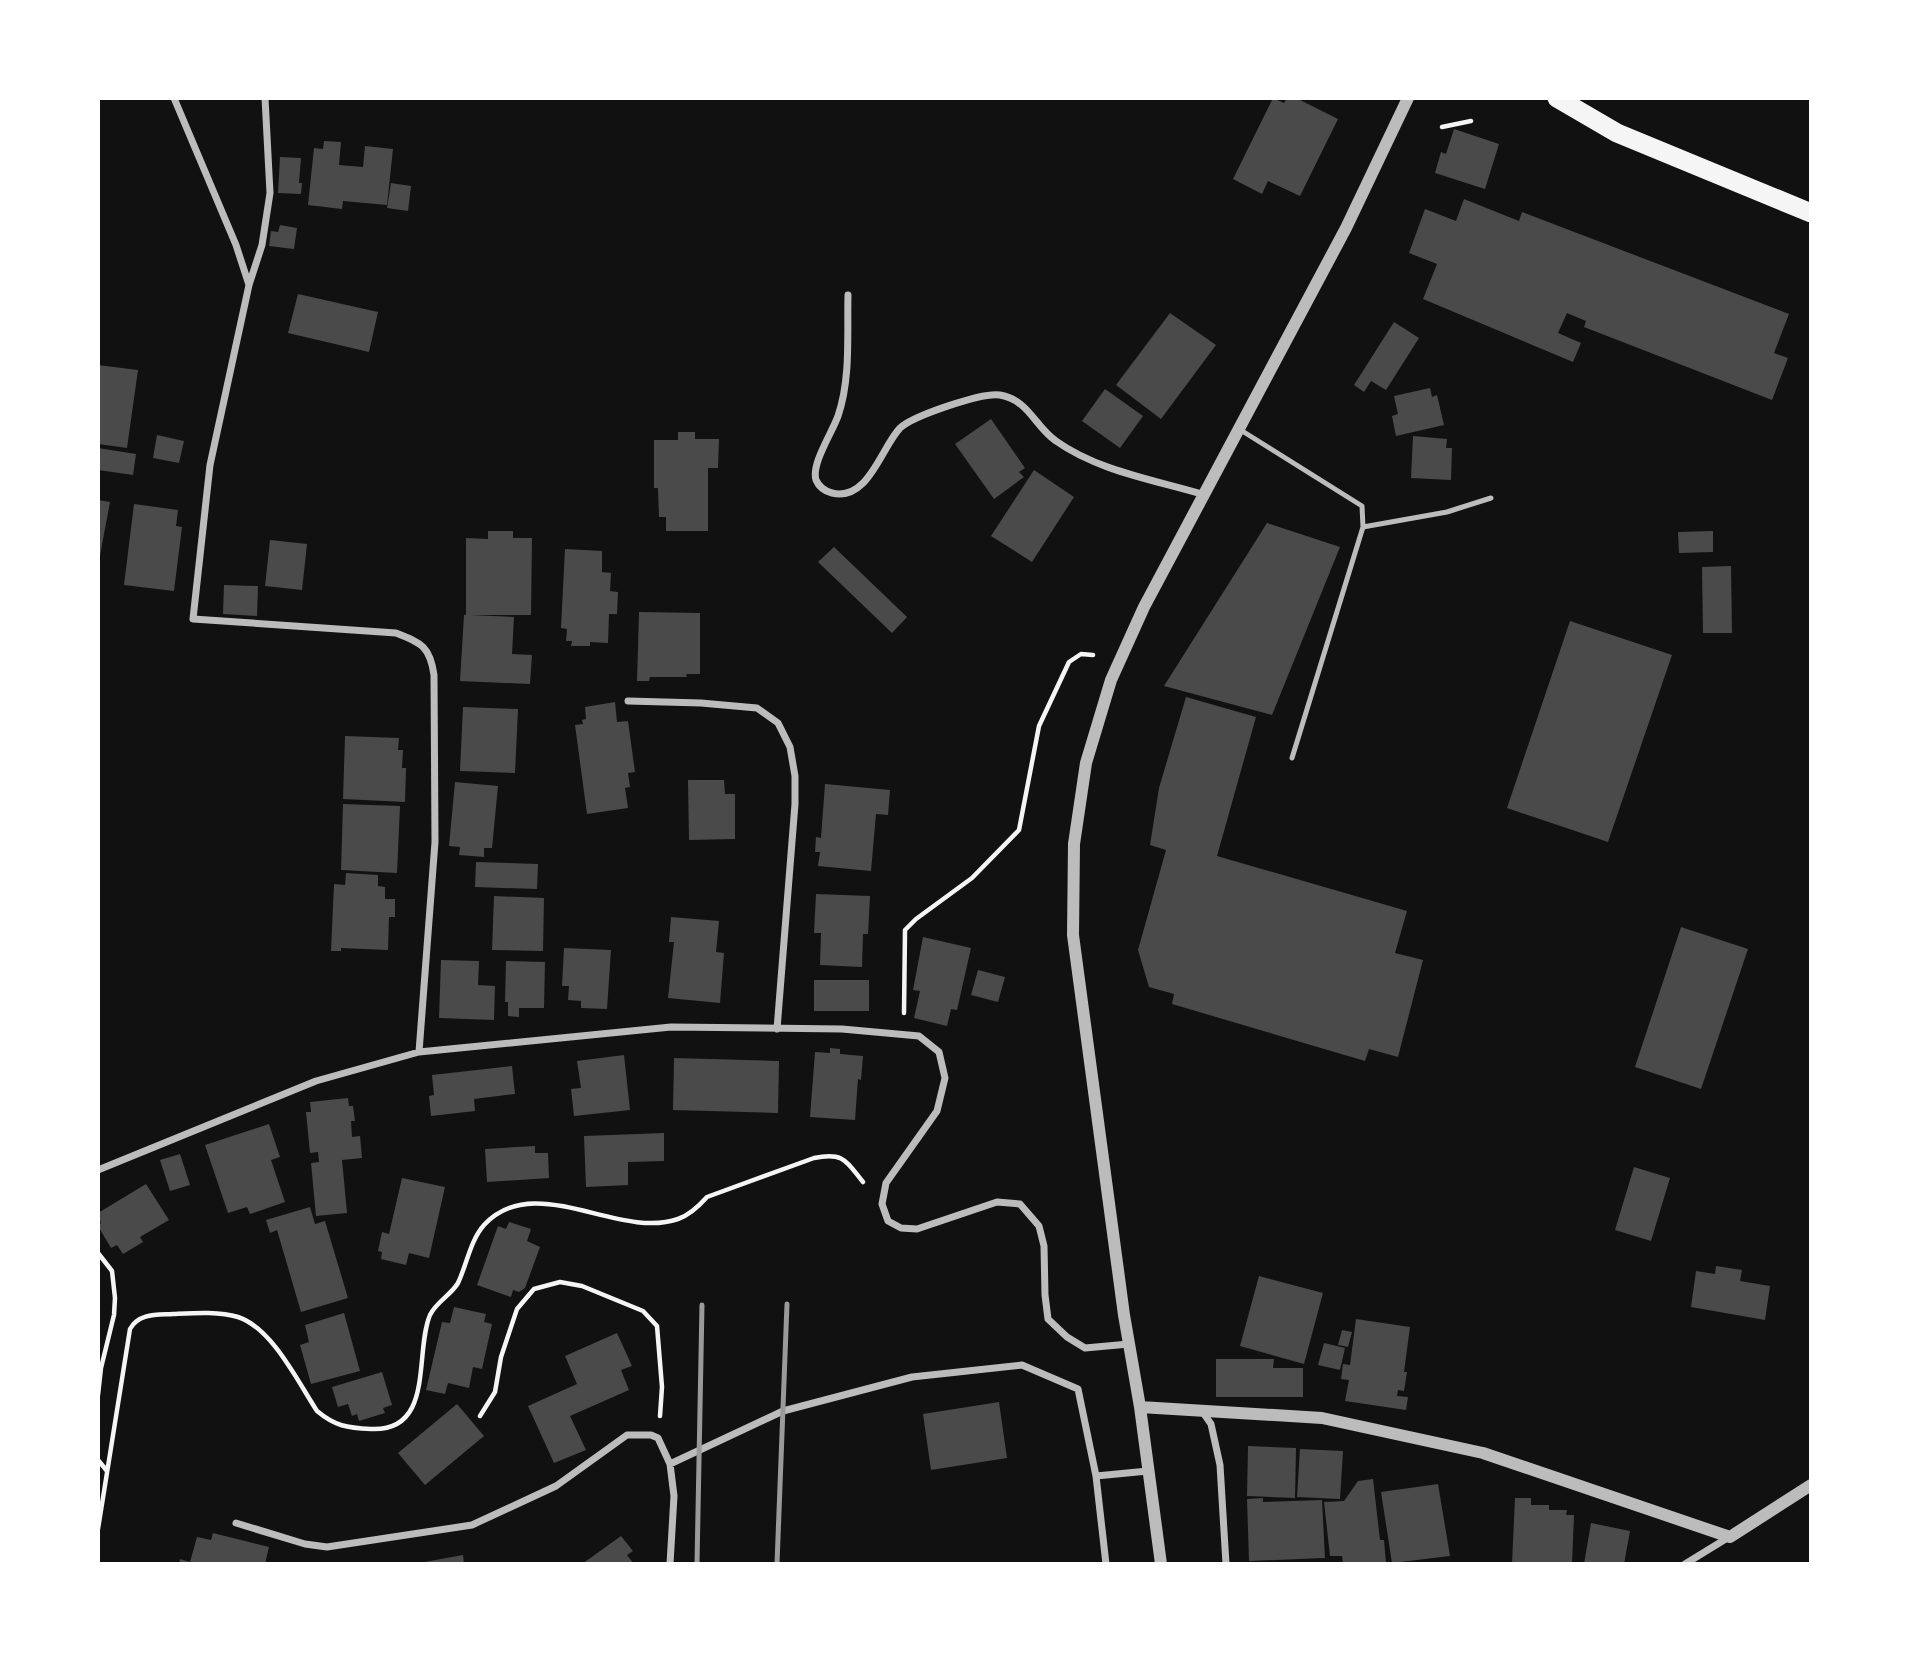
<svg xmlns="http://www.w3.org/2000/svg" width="1909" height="1662" viewBox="0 0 1909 1662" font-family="Commissioner,sans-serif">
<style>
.building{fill:#4a4a4a}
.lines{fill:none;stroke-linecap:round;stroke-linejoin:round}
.path{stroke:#f5f5f5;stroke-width:4.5}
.service{stroke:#bcbcbc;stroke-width:5}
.minor{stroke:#bcbcbc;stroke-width:7}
.tertiary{stroke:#bcbcbc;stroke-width:12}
.trunk{stroke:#f5f5f5;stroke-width:19}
.rail{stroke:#9a9a9a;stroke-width:5}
</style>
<rect width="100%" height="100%" fill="#111"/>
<path class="building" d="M 1273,98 L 1284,103 L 1287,98 L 1296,98 L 1338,119 L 1300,196 L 1268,181 L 1262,194 L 1233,179 Z
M 1454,129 L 1499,144 L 1485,189 L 1435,173 L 1441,152 L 1446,154 Z
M 324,141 L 341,142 L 339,165 L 363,167 L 365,146 L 393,149 L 387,205 L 343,201 L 342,209 L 308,205 L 314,148 L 323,149 Z
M 280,157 L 301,158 L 299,183 L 302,183 L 301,194 L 278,193 Z
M 391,183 L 411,186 L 408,211 L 387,208 Z
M 1464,199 L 1519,221 L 1522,212 L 1789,314 L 1774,353 L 1788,358 L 1772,400 L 1584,327 L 1586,321 L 1567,313 L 1558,333 L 1581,343 L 1573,362 L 1423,299 L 1437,264 L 1409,253 L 1425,209 L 1456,221 Z
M 280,225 L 297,228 L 294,249 L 269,246 L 271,231 L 278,232 Z
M 298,294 L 378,312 L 369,352 L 288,333 Z
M 1170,313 L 1216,345 L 1161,419 L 1116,385 Z
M 1394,322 L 1419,338 L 1386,390 L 1371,381 L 1364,392 L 1354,385 Z
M 98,365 L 138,370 L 127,448 L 98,444 Z
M 1430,388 L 1432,397 L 1437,395 L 1444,425 L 1396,436 L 1392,416 L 1398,414 L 1394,396 Z
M 1105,389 L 1143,416 L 1120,448 L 1082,421 Z
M 991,419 L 1025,468 L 1019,472 L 1024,477 L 994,499 L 955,444 Z
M 678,432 L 695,432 L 695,439 L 719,439 L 718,468 L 708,468 L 708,531 L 666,531 L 666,517 L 659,517 L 658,488 L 654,488 L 654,440 L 678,440 Z
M 157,435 L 184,441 L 179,463 L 153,458 Z
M 1413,436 L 1447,439 L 1446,448 L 1452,448 L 1451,480 L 1411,478 Z
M 98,448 L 136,454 L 133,475 L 98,470 Z
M 1034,470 L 1074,497 L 1032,562 L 991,536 Z
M 98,500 L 110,502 L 99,561 L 98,561 Z
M 134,504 L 178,510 L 176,526 L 182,527 L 174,591 L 124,585 Z
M 1267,523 L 1340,547 L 1272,715 L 1164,686 Z
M 488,531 L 513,531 L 513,538 L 532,538 L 531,615 L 470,615 L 514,617 L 512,654 L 532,655 L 530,684 L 460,681 L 464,615 L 466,615 L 466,538 L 488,539 Z
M 1713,531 L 1713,552 L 1679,553 L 1678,532 Z
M 270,540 L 307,544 L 302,590 L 265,586 Z
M 834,547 L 907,617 L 892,633 L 818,562 Z
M 565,549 L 602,551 L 602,572 L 611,573 L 610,591 L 618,592 L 617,614 L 609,614 L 608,643 L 590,642 L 590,646 L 571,646 L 572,641 L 566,641 L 567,629 L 561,628 Z
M 1731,566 L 1732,633 L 1703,633 L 1702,567 Z
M 224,585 L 258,586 L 257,616 L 223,614 Z
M 639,612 L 700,613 L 700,674 L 686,674 L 687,677 L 650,677 L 649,681 L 637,681 Z
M 1570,621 L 1672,655 L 1608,842 L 1507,808 Z
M 1186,697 L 1256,717 L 1217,856 L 1407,911 L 1395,953 L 1423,960 L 1398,1057 L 1369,1049 L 1365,1061 L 1172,1004 L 1174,994 L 1149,987 L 1138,950 L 1166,850 L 1150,845 L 1159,788 Z
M 615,702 L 617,722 L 628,721 L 635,772 L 628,773 L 630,787 L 625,788 L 628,808 L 587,814 L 575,725 L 583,724 L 582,720 L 586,719 L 585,707 Z
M 463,707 L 518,709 L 515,773 L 460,771 Z
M 345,736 L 399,738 L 398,750 L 403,750 L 402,768 L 406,768 L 405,802 L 343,799 Z
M 688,780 L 724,780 L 725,794 L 735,794 L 735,839 L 689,840 Z
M 455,782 L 498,786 L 492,848 L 484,848 L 484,857 L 459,855 L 460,847 L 449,846 Z
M 825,784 L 890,790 L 888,815 L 876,814 L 871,871 L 818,866 L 820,852 L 815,852 L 816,837 L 821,838 Z
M 343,804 L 400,806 L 397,873 L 341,870 Z
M 476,862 L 538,864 L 537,889 L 475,887 Z
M 346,873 L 378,875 L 378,886 L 385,887 L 385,899 L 395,899 L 395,917 L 389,917 L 388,950 L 341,948 L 341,951 L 331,951 L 334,884 L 345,885 Z
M 816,894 L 870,896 L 868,934 L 863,934 L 862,967 L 820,965 L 821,933 L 814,933 Z
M 494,896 L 544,898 L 543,951 L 492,950 Z
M 671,917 L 719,921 L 716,952 L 724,953 L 720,1003 L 668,998 L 674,942 L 669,942 Z
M 1681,927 L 1748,949 L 1701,1089 L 1635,1067 Z
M 923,937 L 971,948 L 957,1010 L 951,1009 L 947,1026 L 914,1018 L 920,991 L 913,990 Z
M 564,948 L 611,950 L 607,1009 L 581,1008 L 581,1001 L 568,1000 L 569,986 L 562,986 Z
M 441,960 L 479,961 L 478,985 L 495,986 L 494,1020 L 439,1018 Z
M 506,961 L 545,962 L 544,1008 L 519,1008 L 519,1017 L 508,1016 L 508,1002 L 505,1002 Z
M 978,970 L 1005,977 L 998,1002 L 971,995 Z
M 814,980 L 869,980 L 869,1011 L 814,1011 Z
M 830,1048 L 840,1049 L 840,1054 L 863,1056 L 861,1080 L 858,1079 L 855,1120 L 810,1117 L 815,1052 L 830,1053 Z
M 624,1055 L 630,1110 L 574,1116 L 571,1089 L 581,1088 L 577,1061 Z
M 674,1058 L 779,1061 L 778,1113 L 673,1110 Z
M 512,1066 L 515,1094 L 474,1099 L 475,1111 L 431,1116 L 429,1096 L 434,1095 L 432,1075 Z
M 348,1098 L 349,1106 L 353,1106 L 355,1121 L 351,1121 L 352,1137 L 360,1136 L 362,1158 L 342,1160 L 347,1213 L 316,1216 L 311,1163 L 319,1162 L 318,1152 L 310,1153 L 306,1112 L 311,1112 L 310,1102 Z
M 269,1124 L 280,1157 L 271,1160 L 285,1202 L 250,1214 L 247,1207 L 228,1213 L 205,1145 Z
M 664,1133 L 664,1161 L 628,1162 L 628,1185 L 586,1187 L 584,1136 Z
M 535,1146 L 535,1153 L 548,1153 L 549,1178 L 487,1182 L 485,1149 Z
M 180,1154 L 190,1185 L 170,1191 L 160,1160 Z
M 1634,1167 L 1670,1178 L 1651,1241 L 1615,1230 Z
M 402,1178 L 445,1187 L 429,1258 L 409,1253 L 406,1265 L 381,1259 L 382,1252 L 378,1251 L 382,1232 L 389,1234 Z
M 146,1184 L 169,1220 L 140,1237 L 143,1242 L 123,1254 L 117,1245 L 111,1248 L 98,1226 L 101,1223 L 98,1213 Z
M 310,1207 L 315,1224 L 325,1221 L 348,1298 L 301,1312 L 277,1230 L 270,1233 L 266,1220 Z
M 509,1222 L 531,1229 L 527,1241 L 540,1247 L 525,1288 L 519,1292 L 513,1290 L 511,1297 L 477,1285 L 498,1226 L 506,1229 Z
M 1716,1266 L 1742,1270 L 1740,1281 L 1770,1286 L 1765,1320 L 1691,1307 L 1696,1271 L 1715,1274 Z
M 1259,1276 L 1323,1293 L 1304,1364 L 1240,1346 Z
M 454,1307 L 486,1314 L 484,1322 L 492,1324 L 482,1369 L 473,1367 L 469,1388 L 448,1383 L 445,1394 L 426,1390 L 442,1322 L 450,1323 Z
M 344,1313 L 360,1371 L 311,1384 L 300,1345 L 309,1342 L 305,1325 Z
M 1356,1319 L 1410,1327 L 1404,1372 L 1407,1372 L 1404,1391 L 1398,1390 L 1397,1396 L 1408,1397 L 1406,1410 L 1345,1401 L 1349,1380 L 1341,1379 L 1343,1364 L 1350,1365 Z
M 1342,1330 L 1352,1332 L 1348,1347 L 1338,1345 Z
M 617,1333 L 632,1366 L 621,1370 L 629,1390 L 570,1416 L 586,1450 L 554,1463 L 528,1406 L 577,1384 L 565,1356 Z
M 1324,1343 L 1345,1348 L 1340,1370 L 1318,1365 Z
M 1216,1359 L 1274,1359 L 1273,1368 L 1303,1368 L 1303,1397 L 1216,1397 Z
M 382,1372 L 392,1405 L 383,1408 L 385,1413 L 359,1421 L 357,1414 L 352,1416 L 348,1404 L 338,1407 L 332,1387 Z
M 999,1402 L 1007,1458 L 931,1470 L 923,1414 Z
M 457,1404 L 484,1436 L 425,1485 L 398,1453 Z
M 1248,1446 L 1296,1448 L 1295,1498 L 1247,1496 Z
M 1300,1449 L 1343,1451 L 1340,1499 L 1297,1497 Z
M 1373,1479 L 1380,1540 L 1384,1540 L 1386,1563 L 1343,1564 L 1342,1556 L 1330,1556 L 1324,1502 L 1344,1501 L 1358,1481 Z
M 1438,1484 L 1450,1556 L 1392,1563 L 1381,1492 Z
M 1263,1498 L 1263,1502 L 1322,1500 L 1325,1558 L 1249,1561 L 1247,1499 Z
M 1515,1498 L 1531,1498 L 1531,1505 L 1549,1505 L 1549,1510 L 1567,1510 L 1566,1515 L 1574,1515 L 1572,1564 L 1512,1564 Z
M 1591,1523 L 1630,1531 L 1624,1564 L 1584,1564 Z
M 213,1533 L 269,1547 L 265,1564 L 179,1564 L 180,1559 L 190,1562 L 197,1537 L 211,1540 Z
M 621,1536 L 633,1551 L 627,1555 L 634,1564 L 582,1564 Z
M 463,1555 L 464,1564 L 419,1564 L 419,1563 Z"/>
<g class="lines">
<path class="path" d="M 1442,127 L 1471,121
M 904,1013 L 905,930 L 916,919 L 972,878 L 1019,830 L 1039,726 L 1069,662 L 1081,654 L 1093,655
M 98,1253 L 112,1271 L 115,1298 L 114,1315 L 101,1368 L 98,1395
M 480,1416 L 495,1392 L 501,1357 L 517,1309 L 534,1289 L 560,1282 L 582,1286 L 643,1311 L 657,1326 L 662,1387 L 660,1416
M 98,1460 L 107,1471
M 98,1529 L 130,1329 C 139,1313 157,1315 173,1314 C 193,1313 219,1311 238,1317 C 272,1328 298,1382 317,1411 C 335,1426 347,1428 371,1429 C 435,1432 414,1353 430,1315 C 436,1302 451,1295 458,1283 C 467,1264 470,1241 484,1225 C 535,1170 617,1240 678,1219 C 690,1215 699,1206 707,1197 L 814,1158 C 844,1152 846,1161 863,1182"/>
<path class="service" d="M 1239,429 L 1362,506 L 1363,527 L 1292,758
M 1363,527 L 1447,512 L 1491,498"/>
<path class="minor" d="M 174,98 L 236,245 L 249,285
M 265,98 L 270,193 L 262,245 L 249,285 L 210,465 L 193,619 L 396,633 C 422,643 430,647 434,675 L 435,842 L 419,1052
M 848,295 C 847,334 851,378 838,416 C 832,433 811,464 816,480 C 819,487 824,491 832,493 C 868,502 881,448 900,428 C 913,416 982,392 1000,395 C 1029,400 1035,427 1056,441 C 1098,471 1155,480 1205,495
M 628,701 L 701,703 L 757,708 L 778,723 L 790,747 L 795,776 L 795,804 L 777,1029
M 98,1170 L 316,1081 L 419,1052 L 671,1027 L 842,1029 L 919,1036 L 939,1052 L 945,1078 L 937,1111 L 886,1183 L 882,1204 L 888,1221 L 901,1228 L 917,1229 L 997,1202 L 1020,1204 L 1039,1226 L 1044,1246 L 1045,1295 L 1048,1319 L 1067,1337 L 1085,1348 L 1129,1344
M 1202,1411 L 1211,1424 L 1220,1465 L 1226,1564
M 670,1464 L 783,1411 L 912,1377 L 1022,1365 L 1078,1389 L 1096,1476 L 1106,1564
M 1096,1476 L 1148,1471
M 236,1523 L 305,1544 L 327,1547 L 472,1525 L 556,1486 L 627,1435 L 651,1435 L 658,1438 L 670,1464 L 674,1496 L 670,1564
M 1685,1564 L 1729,1537"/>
<path class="tertiary" d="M 1140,1407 L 1322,1418 L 1483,1453 L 1730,1537 L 1811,1485
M 1161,1564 L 1140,1407 L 1124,1315 L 1073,935 L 1074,844 L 1086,763 L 1111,680 L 1144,607 L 1346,228 L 1408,98"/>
<path class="trunk" d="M 1557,98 L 1617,133 L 1811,213"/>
<path class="rail" d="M 697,1564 L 702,1305
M 777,1564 L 787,1304"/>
</g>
<rect width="1909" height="1662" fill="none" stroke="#ffffff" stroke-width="200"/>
</svg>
